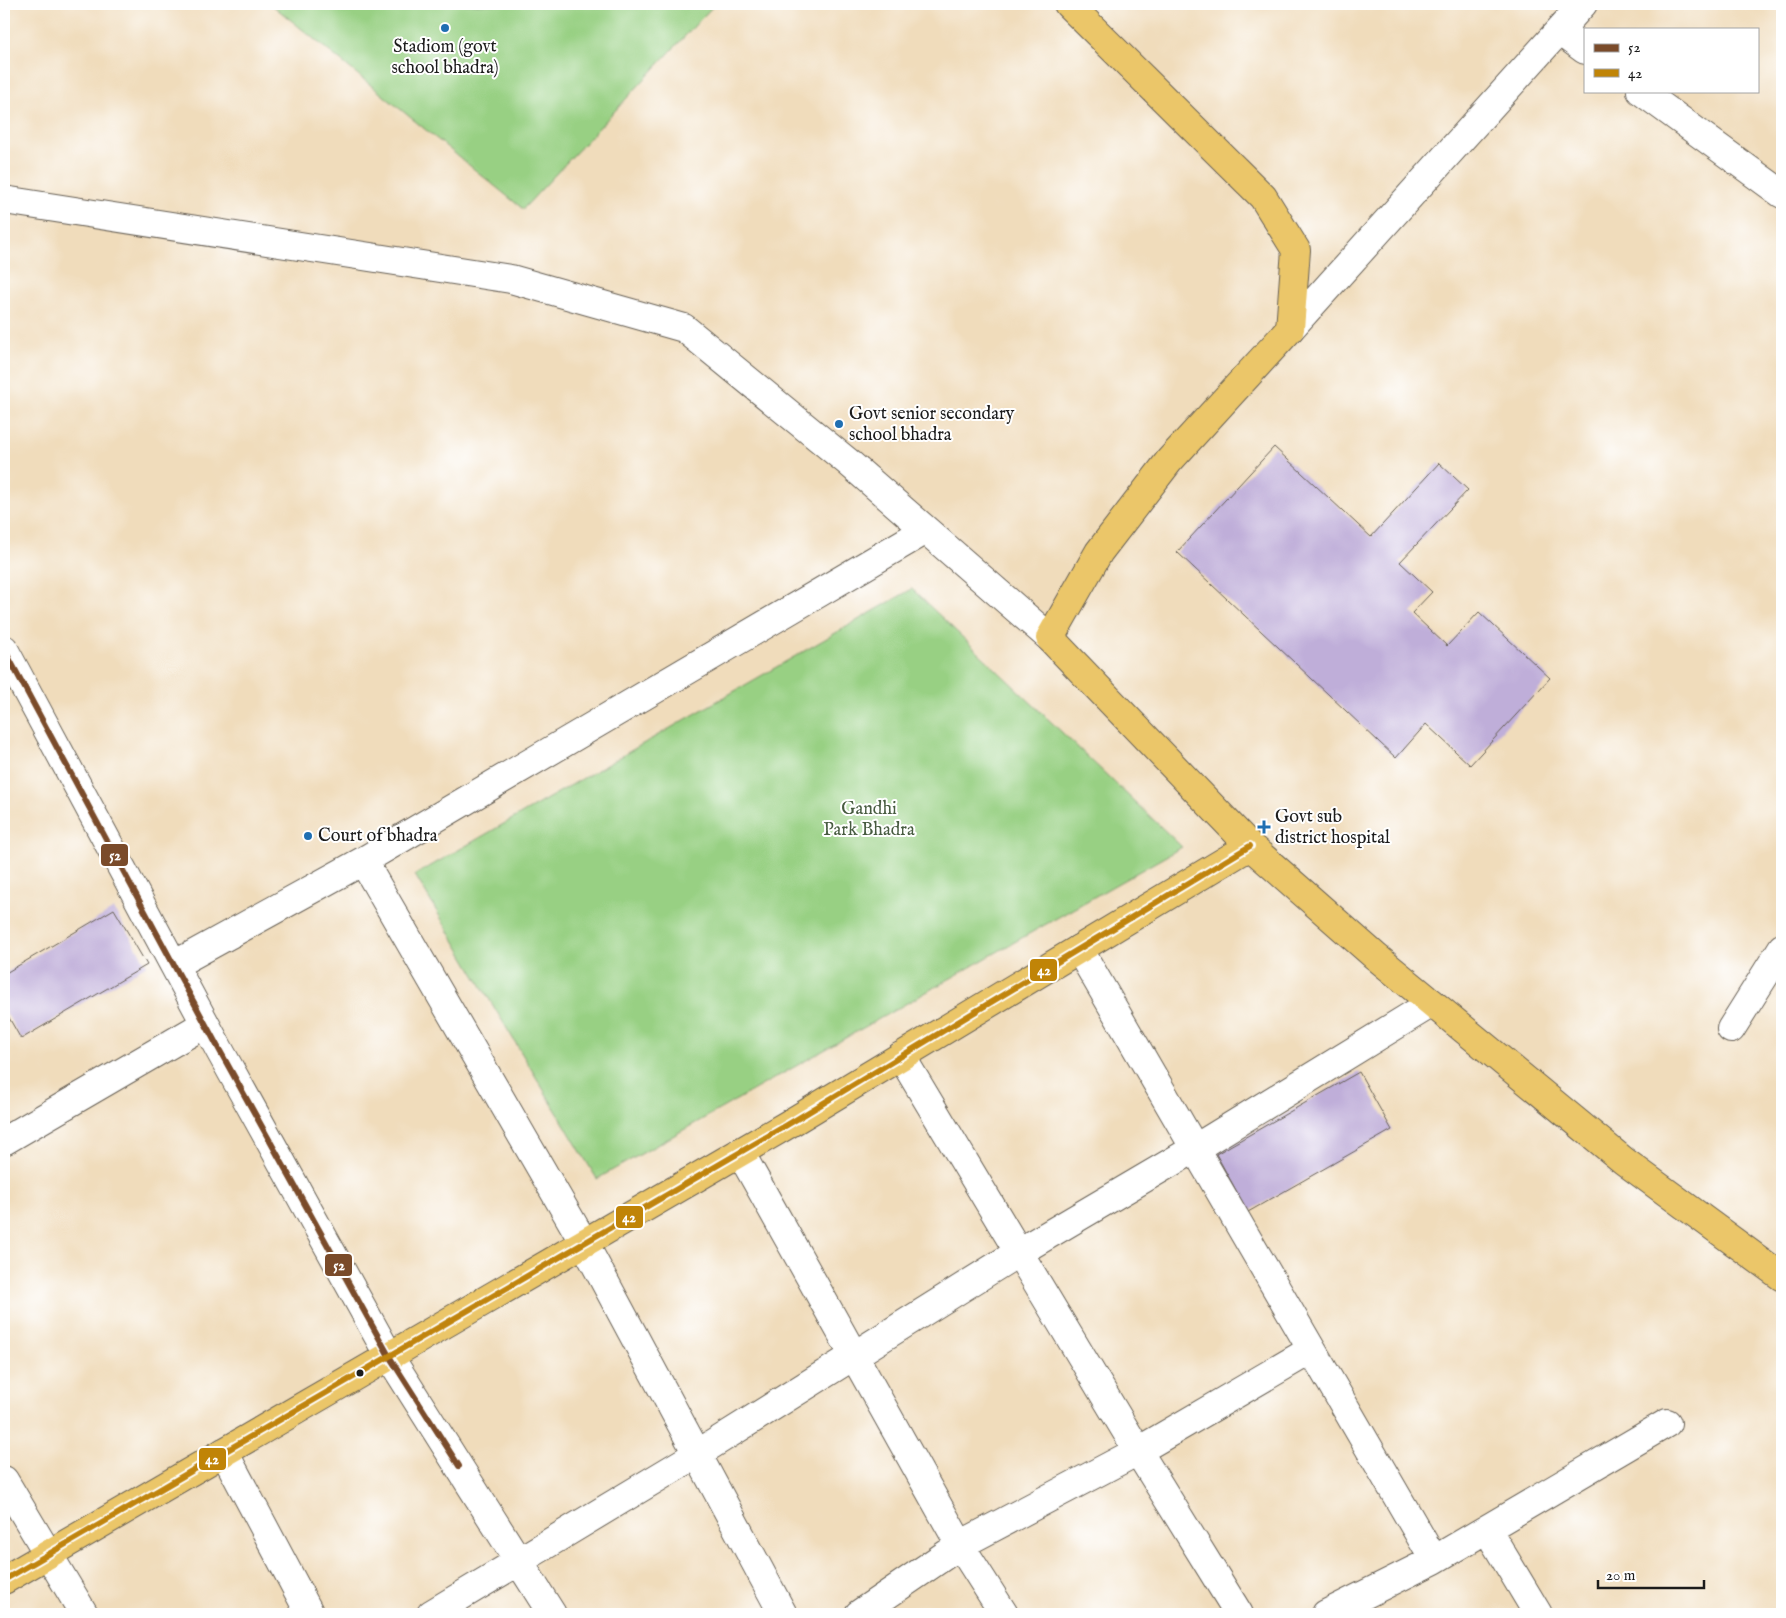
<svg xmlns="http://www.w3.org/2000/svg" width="1786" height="1618" viewBox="0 0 1786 1618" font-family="'IM FELL English',serif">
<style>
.green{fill:#98d083;stroke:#5a7650}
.building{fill:#bfaed9}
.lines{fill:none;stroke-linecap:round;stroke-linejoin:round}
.minor-casing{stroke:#665f54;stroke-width:30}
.primary-casing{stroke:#665f54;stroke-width:30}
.minor{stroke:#fff;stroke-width:28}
.primary{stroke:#ebc669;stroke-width:28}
.bus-1-casing{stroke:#fff;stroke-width:10}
.bus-2-casing{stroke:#fff;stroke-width:10}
.bus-1{stroke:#7a4b2a;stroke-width:6}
.bus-2{stroke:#c08407;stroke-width:6}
.poi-dot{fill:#1f6fb2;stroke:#fff;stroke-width:2}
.bus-dot{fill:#1c1c1c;stroke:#fff;stroke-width:2}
.labels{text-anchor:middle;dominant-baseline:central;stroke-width:4;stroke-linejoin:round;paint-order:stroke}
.poi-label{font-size:18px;fill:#1c1c1c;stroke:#fff;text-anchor:start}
.park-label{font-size:18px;fill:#475b40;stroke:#fff}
.line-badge{stroke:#fff;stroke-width:2}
.badge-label{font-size:14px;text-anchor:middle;font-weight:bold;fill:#fff}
</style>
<rect width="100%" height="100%" fill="#fff"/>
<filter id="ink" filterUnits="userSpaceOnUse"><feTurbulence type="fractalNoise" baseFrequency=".02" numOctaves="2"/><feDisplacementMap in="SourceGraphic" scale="10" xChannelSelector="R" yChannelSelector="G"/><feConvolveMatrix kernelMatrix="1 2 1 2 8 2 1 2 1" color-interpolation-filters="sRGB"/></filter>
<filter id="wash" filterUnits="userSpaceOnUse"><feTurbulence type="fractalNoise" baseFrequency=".0096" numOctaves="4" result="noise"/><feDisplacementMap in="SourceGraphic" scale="20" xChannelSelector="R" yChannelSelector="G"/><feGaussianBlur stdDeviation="1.12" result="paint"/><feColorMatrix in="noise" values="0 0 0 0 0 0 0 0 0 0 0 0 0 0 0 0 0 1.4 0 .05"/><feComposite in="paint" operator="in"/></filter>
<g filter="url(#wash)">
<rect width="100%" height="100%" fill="#f0dcbb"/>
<path class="green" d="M 271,4 L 715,4 L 523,209 Z
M 912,589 L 1182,847 L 597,1179 L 415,875 Z"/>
<g id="blocks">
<path class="building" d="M 1274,447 L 1371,537 L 1439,463 L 1468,490 L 1400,562 L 1432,592 L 1412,613 L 1447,646 L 1479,612 L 1550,678 L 1470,765 L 1426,724 L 1396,758 L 1177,552 Z
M 114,909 L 147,965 L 21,1039 L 4,1009 L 4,974 Z
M 1359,1072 L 1392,1130 L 1248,1212 L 1216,1154 Z"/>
</g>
</g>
<g filter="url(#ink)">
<use href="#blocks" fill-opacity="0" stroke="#665f54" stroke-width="1"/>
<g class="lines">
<g class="minor-casing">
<path id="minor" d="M 1559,31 L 1585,50
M 1641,91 L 1782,194
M 4,200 L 511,279 L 684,328 L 848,462 L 1050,638
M 1290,329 L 1583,4
M 4,649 L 220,1051 L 389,1356 L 552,1614
M 363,861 L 584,1243 L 783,1614
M 1079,949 L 1434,1560 L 1667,1423
M 174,965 L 363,861 L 926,530
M 1731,1029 L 1782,948
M 901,1056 L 1138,1451 L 1239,1614
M 4,1141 L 205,1024
M 740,1152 L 960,1545 L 1004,1614
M 224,1452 L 310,1614
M 4,1480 L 84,1614
M 1487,1529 L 1538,1614
M 431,1614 L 697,1454 L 1019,1252 L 1194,1149 L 1432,1003
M 859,1614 L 960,1545 L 1138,1451 L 1311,1350
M 1326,1614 L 1434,1560"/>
</g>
<g class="primary-casing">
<path id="primary" d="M 1068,4 L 1263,197 L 1296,250 L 1290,329 L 1169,461 L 1099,552 L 1050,638 L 1250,846 L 1375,956 L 1624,1161 L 1782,1277
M 4,1580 L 787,1125 L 1250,846"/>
</g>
<use href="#minor" class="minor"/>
<use href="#primary" class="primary"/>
<g class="bus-1-casing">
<path id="bus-1" d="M 4,649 L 220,1051 L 389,1356 L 459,1466"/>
</g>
<g class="bus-2-casing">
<path id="bus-2" d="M 4,1580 L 787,1125 L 1250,846"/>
</g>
<use href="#bus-1" class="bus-1"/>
<use href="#bus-2" class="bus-2"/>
</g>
</g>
<g class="poi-dot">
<circle cx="445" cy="28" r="5"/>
<circle cx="839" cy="424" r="5"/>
<path d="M1261.5 819.5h5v5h5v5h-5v5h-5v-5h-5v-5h5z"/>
<circle cx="308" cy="836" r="5"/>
</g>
<circle class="bus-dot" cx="360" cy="1373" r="4.5"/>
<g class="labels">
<g class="poi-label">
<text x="445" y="47" text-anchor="middle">Stadiom (govt<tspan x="445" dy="21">school bhadra)</tspan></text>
<text x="849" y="414">Govt senior secondary<tspan x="849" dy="21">school bhadra</tspan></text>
<text x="1275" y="817">Govt sub<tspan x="1275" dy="21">district hospital</tspan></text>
<text x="318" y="836">Court of bhadra</text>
</g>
<g class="park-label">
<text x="869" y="809">Gandhi<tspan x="869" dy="21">Park Bhadra</tspan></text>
</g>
</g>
<g class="line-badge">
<rect x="100" y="843" width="29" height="24" rx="5" fill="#7a4b2a"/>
<rect x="1029" y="958" width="29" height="24" rx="5" fill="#c08407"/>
<rect x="615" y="1205" width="29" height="24" rx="5" fill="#c08407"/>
<rect x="324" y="1253" width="29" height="24" rx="5" fill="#7a4b2a"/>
<rect x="198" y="1447" width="29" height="24" rx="5" fill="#c08407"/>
</g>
<g class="badge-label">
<text x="115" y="860">52</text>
<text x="1044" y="975">42</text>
<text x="629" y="1222">42</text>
<text x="339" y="1270">52</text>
<text x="212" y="1464">42</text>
</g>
<rect width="1786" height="1618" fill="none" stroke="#fff" stroke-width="20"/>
<rect x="1584" y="28" width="175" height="65" fill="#ffffff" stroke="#a4a4a4"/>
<rect x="1594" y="44" width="25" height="8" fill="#7a4b2a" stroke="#a4a4a4"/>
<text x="1628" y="52" font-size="15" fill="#1c1c1c">52</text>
<rect x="1594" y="69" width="25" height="8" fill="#c08407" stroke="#a4a4a4"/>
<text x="1628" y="78" font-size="15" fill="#1c1c1c">42</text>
<path d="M1598 1580v8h106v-8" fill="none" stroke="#1c1c1c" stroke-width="2.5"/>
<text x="1606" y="1580" font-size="15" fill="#1c1c1c" stroke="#ffffff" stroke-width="4" paint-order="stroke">20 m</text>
</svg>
